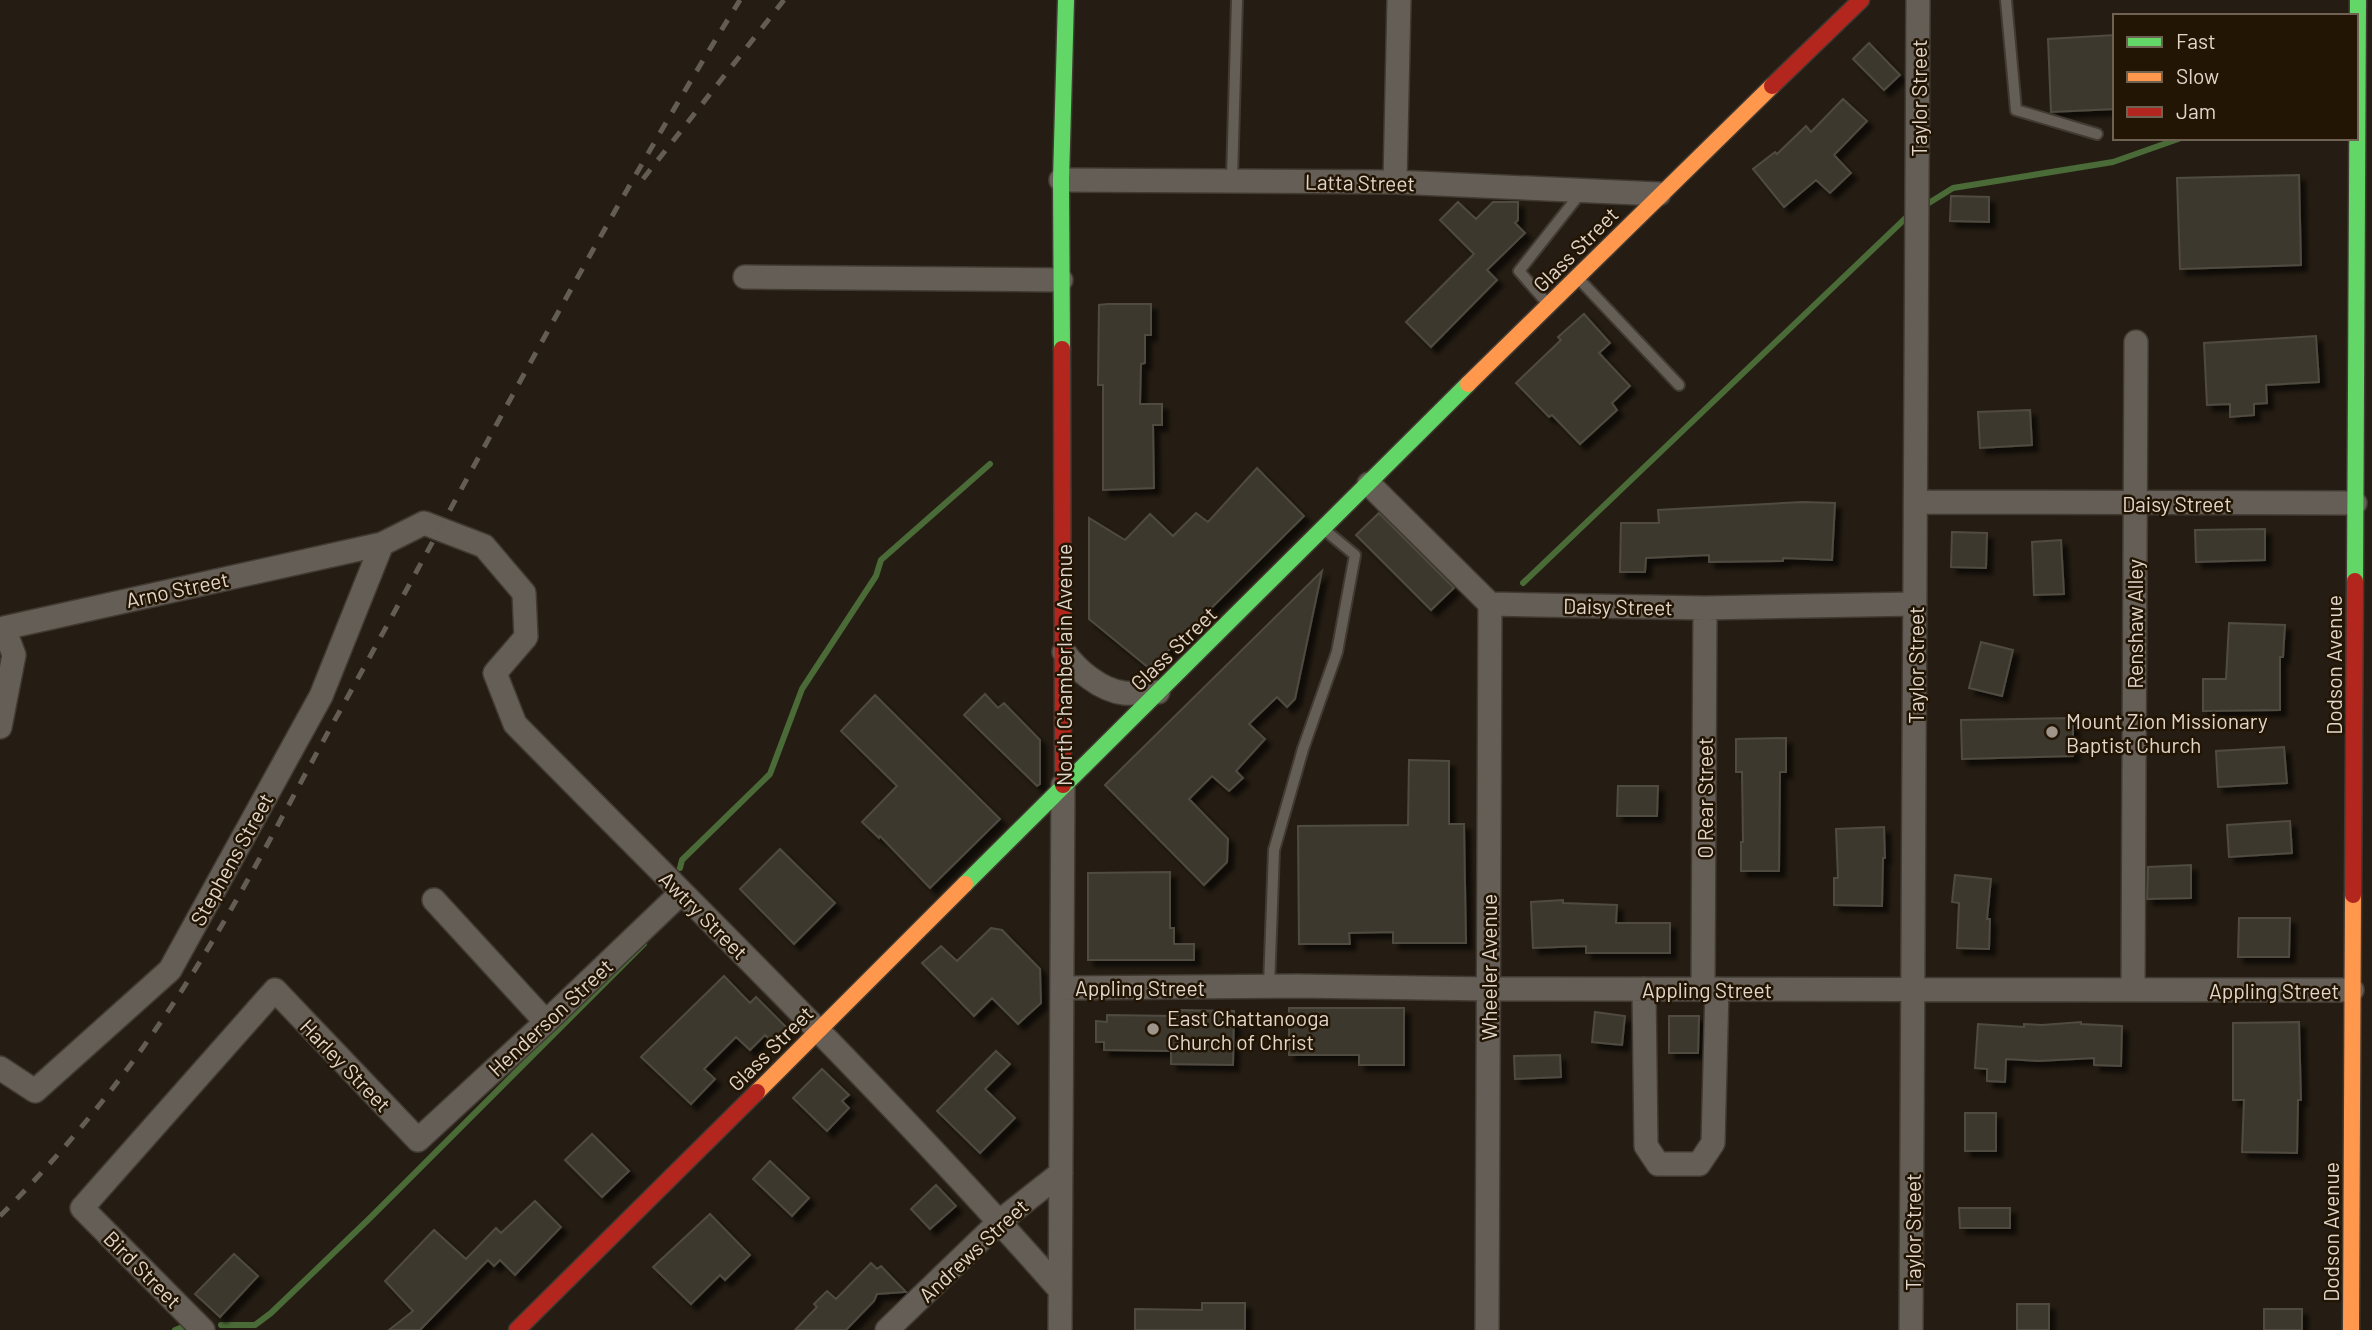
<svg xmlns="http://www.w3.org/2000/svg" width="2372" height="1330" viewBox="0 0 2372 1330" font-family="Barlow,sans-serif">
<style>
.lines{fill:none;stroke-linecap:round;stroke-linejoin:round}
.stream{stroke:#4a6a37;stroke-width:6}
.building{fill:#3d382f;stroke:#4f4b41;stroke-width:2;filter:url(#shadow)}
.lane-casing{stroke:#403a32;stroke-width:14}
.street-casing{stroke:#403a32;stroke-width:26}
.fast-casing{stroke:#403a32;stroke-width:19}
.slow-casing{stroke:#403a32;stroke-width:19}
.jam-casing{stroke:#403a32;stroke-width:19}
.lane{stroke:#645e56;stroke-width:10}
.street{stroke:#645e56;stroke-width:23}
.fast{stroke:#63d668;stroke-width:16}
.slow{stroke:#ff974d;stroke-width:16}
.jam{stroke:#b3261e;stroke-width:16}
.rail{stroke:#635d55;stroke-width:5;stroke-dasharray:12 12;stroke-linecap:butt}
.poi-dot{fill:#9f958b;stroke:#231503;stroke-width:2.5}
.labels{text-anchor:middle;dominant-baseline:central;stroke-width:5;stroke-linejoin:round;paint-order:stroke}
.street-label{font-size:21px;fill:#e1d6cb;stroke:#231503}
.poi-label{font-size:21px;fill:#e1d6cb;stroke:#231503;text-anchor:start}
</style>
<defs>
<filter id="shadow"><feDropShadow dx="6" dy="6" stdDeviation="2" flood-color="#0009"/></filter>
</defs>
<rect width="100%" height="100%" fill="#251d13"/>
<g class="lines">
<path class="stream" d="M 1924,206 L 1953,188 L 2113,162 L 2181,138
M 1523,583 L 1911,213
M 680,868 L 682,860 L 770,774 L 802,689 L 876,576 L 881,560 L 990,464
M 221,1325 L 255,1325 L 271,1313 L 371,1217 L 644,944
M 175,1330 L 188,1325"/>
</g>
<path class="building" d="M 2115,35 L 2115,109 L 2051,112 L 2048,39 Z
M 1869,43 L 1900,75 L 1884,90 L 1853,59 Z
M 1843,99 L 1867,121 L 1834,155 L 1851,173 L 1830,193 L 1816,180 L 1784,207 L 1753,169 L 1775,152 L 1777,154 L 1806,126 L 1811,132 Z
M 2299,175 L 2301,265 L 2180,269 L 2177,178 Z
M 1951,196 L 1989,197 L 1989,222 L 1950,221 Z
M 1458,202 L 1476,219 L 1493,202 L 1518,202 L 1518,220 L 1515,223 L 1525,233 L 1487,270 L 1497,280 L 1431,347 L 1406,322 L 1474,254 L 1440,220 Z
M 1108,304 L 1151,304 L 1151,335 L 1145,335 L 1145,363 L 1141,364 L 1140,404 L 1162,404 L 1162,425 L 1153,425 L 1154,488 L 1103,490 L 1103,385 L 1098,385 L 1099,305 Z
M 1584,314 L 1610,343 L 1599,353 L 1630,386 L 1612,403 L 1617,410 L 1580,444 L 1552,415 L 1549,417 L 1516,383 L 1561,340 L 1558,337 Z
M 2316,336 L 2319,382 L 2266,385 L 2267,403 L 2254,404 L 2254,415 L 2230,417 L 2230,404 L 2207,405 L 2204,343 Z
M 2030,410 L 2032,445 L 1980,448 L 1978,412 Z
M 1257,468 L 1304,516 L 1150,669 L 1089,619 L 1089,518 L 1125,540 L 1150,514 L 1173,536 L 1196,513 L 1208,522 Z
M 1802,502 L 1835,503 L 1832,560 L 1783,558 L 1783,561 L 1709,562 L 1709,555 L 1646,558 L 1645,572 L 1620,572 L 1621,523 L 1659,523 L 1658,510 Z
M 1379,513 L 1454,588 L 1431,610 L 1356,535 Z
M 2265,529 L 2265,560 L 2196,562 L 2195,530 Z
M 1952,532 L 1987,533 L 1986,568 L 1951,567 Z
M 2061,540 L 2064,594 L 2034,595 L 2032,542 Z
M 1322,571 L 1295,699 L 1287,707 L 1277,697 L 1249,724 L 1265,739 L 1236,771 L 1243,778 L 1229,791 L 1212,776 L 1189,799 L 1228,839 L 1227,862 L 1204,885 L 1105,785 Z
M 2229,623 L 2285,625 L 2283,657 L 2280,657 L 2280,710 L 2203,711 L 2203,679 L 2226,679 Z
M 1981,642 L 2013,650 L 2002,696 L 1969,688 Z
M 985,694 L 998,708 L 1004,703 L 1040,740 L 1040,784 L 1037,786 L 964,715 Z
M 875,695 L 1000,819 L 930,888 L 880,836 L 879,838 L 862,822 L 897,786 L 841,731 Z
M 2073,718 L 2073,756 L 1962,759 L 1961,720 Z
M 1786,738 L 1786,772 L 1780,772 L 1779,871 L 1741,871 L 1741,842 L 1743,842 L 1742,772 L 1736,772 L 1736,739 Z
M 2284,747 L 2287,783 L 2218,787 L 2216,751 Z
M 1409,760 L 1449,761 L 1449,824 L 1464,824 L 1466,943 L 1393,943 L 1393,932 L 1349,933 L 1350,944 L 1299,944 L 1298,826 L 1408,825 Z
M 1618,786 L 1658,786 L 1657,816 L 1617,816 Z
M 2290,821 L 2292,853 L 2229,857 L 2227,825 Z
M 1884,827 L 1885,858 L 1883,858 L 1882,906 L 1834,905 L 1834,878 L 1838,878 L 1836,829 Z
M 780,849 L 835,903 L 794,944 L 740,889 Z
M 2191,865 L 2191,898 L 2147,899 L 2148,867 Z
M 1170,872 L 1170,928 L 1174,928 L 1174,944 L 1194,944 L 1194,960 L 1088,960 L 1088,873 Z
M 1955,875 L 1991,879 L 1987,919 L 1990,919 L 1989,949 L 1957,948 L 1959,903 L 1952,902 Z
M 1563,900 L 1563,903 L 1617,905 L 1616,923 L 1670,923 L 1670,953 L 1586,953 L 1586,946 L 1533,948 L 1531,902 Z
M 2239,918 L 2290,918 L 2289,957 L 2238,957 Z
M 991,928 L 1002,930 L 1040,969 L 1041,1003 L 1018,1024 L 992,998 L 974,1016 L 922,963 L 941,946 L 957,961 Z
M 724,976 L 750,1003 L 756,997 L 787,1028 L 773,1043 L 765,1035 L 750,1050 L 736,1037 L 704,1069 L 715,1079 L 691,1104 L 641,1057 Z
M 1289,1008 L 1404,1008 L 1404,1065 L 1359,1065 L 1359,1055 L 1289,1055 Z
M 1175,1010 L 1234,1011 L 1233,1065 L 1171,1064 L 1171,1051 L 1104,1050 L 1104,1042 L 1096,1042 L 1096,1021 L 1107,1022 L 1107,1015 L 1175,1016 Z
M 1595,1012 L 1625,1016 L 1622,1045 L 1592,1042 Z
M 1669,1016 L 1699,1016 L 1698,1053 L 1669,1053 Z
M 2081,1022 L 2081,1024 L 2122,1026 L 2121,1066 L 2094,1065 L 2094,1058 L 2038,1061 L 2006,1059 L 2005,1082 L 1987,1081 L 1987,1069 L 1975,1068 L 1978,1024 L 2024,1027 L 2024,1024 L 2042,1025 Z
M 2299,1022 L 2301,1100 L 2298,1100 L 2297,1153 L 2242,1152 L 2244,1100 L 2233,1100 L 2233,1023 Z
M 996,1051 L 1010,1064 L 985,1089 L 1015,1118 L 980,1153 L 937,1111 Z
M 1560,1055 L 1561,1077 L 1515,1079 L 1514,1056 Z
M 822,1069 L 849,1095 L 842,1101 L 849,1108 L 827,1131 L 793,1098 Z
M 1965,1113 L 1996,1113 L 1996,1151 L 1965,1151 Z
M 592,1134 L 629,1171 L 602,1197 L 565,1160 Z
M 770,1161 L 809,1198 L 792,1216 L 753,1179 Z
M 936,1185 L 956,1206 L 930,1229 L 911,1209 Z
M 535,1201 L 561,1227 L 515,1275 L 500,1260 L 494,1266 L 488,1260 L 420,1330 L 389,1330 L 413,1311 L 385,1281 L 434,1230 L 466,1259 L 496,1228 L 501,1233 Z
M 1959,1208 L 2010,1208 L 2010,1228 L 1960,1228 Z
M 710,1214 L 750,1255 L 725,1280 L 720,1275 L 691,1304 L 653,1267 Z
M 234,1254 L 258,1276 L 220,1317 L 195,1294 Z
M 871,1263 L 877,1269 L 881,1266 L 906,1292 L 877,1294 L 874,1301 L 846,1330 L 795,1330 L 817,1307 L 814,1304 L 827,1291 L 836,1299 Z
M 1202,1303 L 1245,1303 L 1245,1330 L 1135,1330 L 1135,1309 L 1202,1310 Z
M 2017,1304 L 2049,1304 L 2049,1330 L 2017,1330 Z
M 2264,1309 L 2302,1309 L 2302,1330 L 2264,1330 Z"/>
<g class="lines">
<g class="lane-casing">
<path id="lane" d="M 2006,0 L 2016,110 L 2097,134
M 1232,180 L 1237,0
M 1578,278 L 1679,385
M 1547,303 L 1519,271 L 1583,190
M 1269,986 L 1274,850 L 1303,749 L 1337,652 L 1355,555 L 1326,531"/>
</g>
<g class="street-casing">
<path id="street" d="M 1061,180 L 1395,182 L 1659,194
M 1395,182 L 1399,0
M 745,277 L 1061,280
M 1369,484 L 1490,604 L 1705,608 L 1915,604
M 1916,502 L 2355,503
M 1064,652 C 1077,670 1100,690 1124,693 C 1135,694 1147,692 1158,692
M 0,727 L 14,655 L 4,628 L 382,544 L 424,523 L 484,546 L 524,593 L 526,637 L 495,673 L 515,724 C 699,911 887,1093 1060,1290
M 434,900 L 546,1022
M 1062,988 L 1298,986 L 1488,989 L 2352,990
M 1644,989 L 1646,1146 L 1658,1164 L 1699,1164 L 1713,1143 L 1717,989
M 1703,989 L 1705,608
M 2133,990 L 2136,342
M 0,1068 L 35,1091 L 170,970 L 321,696 L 382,544
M 203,1330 L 82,1208 L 275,990 L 418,1140 L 546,1022 L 681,893
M 887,1330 L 1000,1221 L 1061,1173
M 1060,1330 L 1063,785
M 1487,1330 L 1490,604
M 1911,1330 L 1918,0"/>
</g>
<g class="fast-casing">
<path id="fast" d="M 1062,349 L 1061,180 L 1066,0
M 2355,581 L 2358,0
M 965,884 L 1468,384"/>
</g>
<g class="slow-casing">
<path id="slow" d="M 1468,384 L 1772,86
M 757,1092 L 965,884
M 2351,1330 L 2353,895"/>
</g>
<g class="jam-casing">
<path id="jam" d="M 1772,86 L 1861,0
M 1062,349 L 1063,785
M 2353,895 L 2355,581
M 517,1330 L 757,1092"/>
</g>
<use href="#lane" class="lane"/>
<use href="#street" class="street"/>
<use href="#fast" class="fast"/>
<use href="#slow" class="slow"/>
<use href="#jam" class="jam"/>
<path class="rail" d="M 643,179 L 784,0
M 0,1216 C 59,1157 113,1092 160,1023 C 225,929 277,825 332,725 C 467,483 594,235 740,0"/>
</g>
<g class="poi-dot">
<circle cx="2052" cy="732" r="7"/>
<circle cx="1153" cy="1029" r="7"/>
</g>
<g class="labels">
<g class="street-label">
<text transform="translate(1918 98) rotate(-90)">Taylor Street</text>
<text transform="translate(1360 182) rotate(1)">Latta Street</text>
<text transform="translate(1575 249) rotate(-45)">Glass Street</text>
<text x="2177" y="503">Daisy Street</text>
<text transform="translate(177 589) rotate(-12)">Arno Street</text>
<text transform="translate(1618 606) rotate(1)">Daisy Street</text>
<text transform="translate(2134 624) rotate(-90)">Renshaw Alley</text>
<text transform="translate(1173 648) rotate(-44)">Glass Street</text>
<text transform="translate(1063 665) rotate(-90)">North Chamberlain Avenue</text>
<text transform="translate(1915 665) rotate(-90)">Taylor Street</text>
<text transform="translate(2333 665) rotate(-90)">Dodson Avenue</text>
<text transform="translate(1704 798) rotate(-90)">O Rear Street</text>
<text transform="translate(231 859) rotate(-61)">Stephens Street</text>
<text transform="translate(704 915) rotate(45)">Awtry Street</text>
<text transform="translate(1488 967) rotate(-90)">Wheeler Avenue</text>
<text x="1140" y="987">Appling Street</text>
<text x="1707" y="989">Appling Street</text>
<text x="2274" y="990">Appling Street</text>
<text transform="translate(550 1017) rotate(-43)">Henderson Street</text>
<text transform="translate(770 1048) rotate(-45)">Glass Street</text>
<text transform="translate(346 1065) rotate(46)">Harley Street</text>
<text transform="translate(1912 1232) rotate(-90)">Taylor Street</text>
<text transform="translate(2330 1232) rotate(-90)">Dodson Avenue</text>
<text transform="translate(973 1250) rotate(-43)">Andrews Street</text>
<text transform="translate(143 1269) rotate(45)">Bird Street</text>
</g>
<g class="poi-label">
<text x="2066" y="720">Mount Zion Missionary<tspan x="2066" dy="24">Baptist Church</tspan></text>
<text x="1167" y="1017">East Chattanooga<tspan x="1167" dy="24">Church of Christ</tspan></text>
</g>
</g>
<rect x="2113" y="14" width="245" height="126" fill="#231503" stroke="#6f6253" stroke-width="2"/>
<rect x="2127" y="37" width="35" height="10" fill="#63d668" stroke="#6f6253" stroke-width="2"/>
<text x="2176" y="49" font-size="21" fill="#e1d6cb">Fast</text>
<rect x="2127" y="72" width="35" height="10" fill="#ff974d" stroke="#6f6253" stroke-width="2"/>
<text x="2176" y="84" font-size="21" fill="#e1d6cb">Slow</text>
<rect x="2127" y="107" width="35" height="10" fill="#b3261e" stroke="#6f6253" stroke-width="2"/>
<text x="2176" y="119" font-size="21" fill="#e1d6cb">Jam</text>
</svg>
